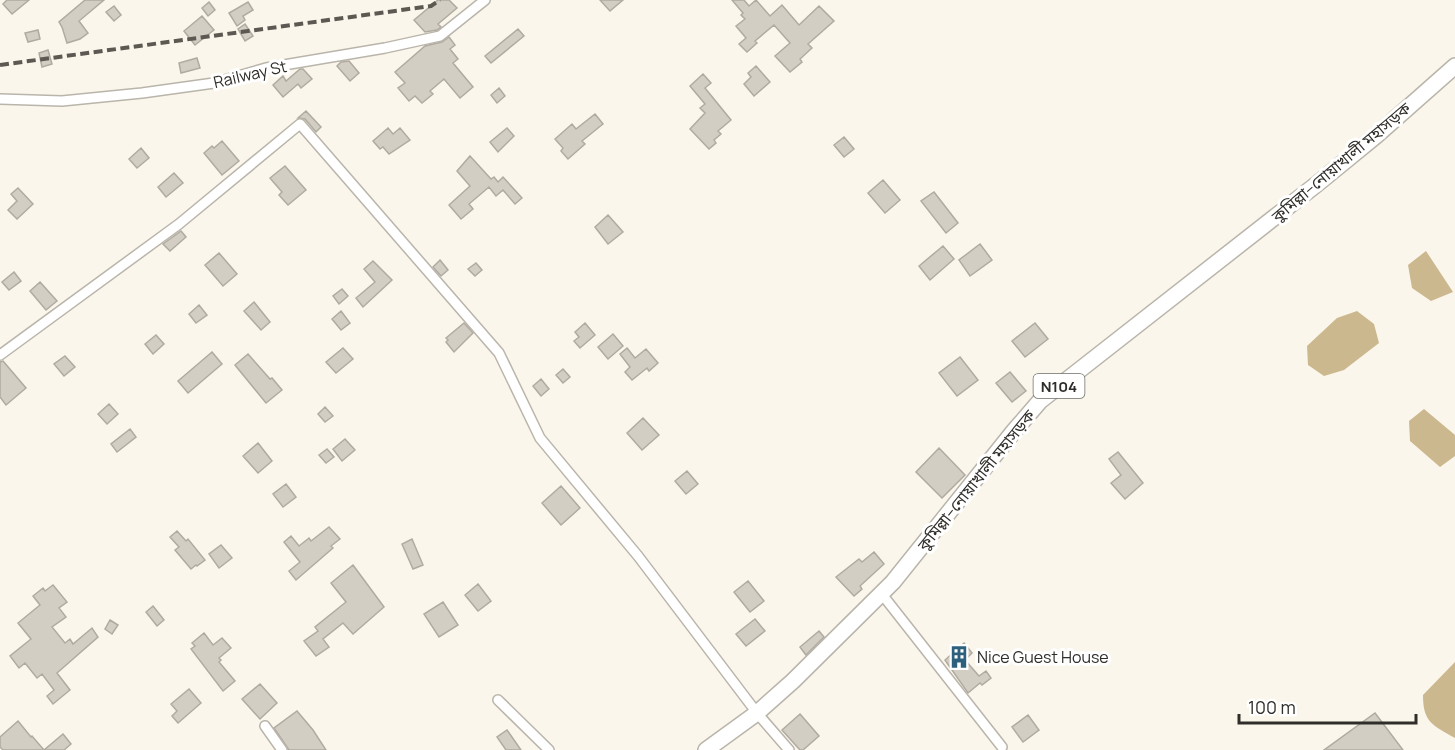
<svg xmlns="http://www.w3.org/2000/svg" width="1455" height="750" viewBox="0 0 1455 750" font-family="Manrope,'Noto Sans Bengali',sans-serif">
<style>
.water{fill:#ccb88e}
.building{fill:#d3cec3;stroke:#b0aba1;stroke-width:1.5}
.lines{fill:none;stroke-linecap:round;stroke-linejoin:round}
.minor-casing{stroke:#bab5ab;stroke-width:12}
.trunk-casing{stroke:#bab5ab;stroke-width:18}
.minor{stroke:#fff;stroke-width:9}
.trunk{stroke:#fff;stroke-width:15}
.rail{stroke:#5c5953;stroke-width:4;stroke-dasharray:9 4.5;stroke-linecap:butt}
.labels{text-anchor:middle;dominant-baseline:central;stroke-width:6;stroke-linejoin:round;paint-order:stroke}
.shield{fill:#fff;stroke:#6e6d6a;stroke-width:1.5}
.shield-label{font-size:15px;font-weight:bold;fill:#302e2a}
.street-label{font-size:16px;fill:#302e2a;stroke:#fff}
.poi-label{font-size:16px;fill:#302e2a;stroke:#fff;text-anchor:start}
</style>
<rect width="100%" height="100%" fill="#fbf6eb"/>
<path class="water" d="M 1426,251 L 1453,292 L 1431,301 L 1412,288 L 1408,265 Z
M 1357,311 L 1374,324 L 1379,343 L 1344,370 L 1324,376 L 1308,365 L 1307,346 L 1337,318 Z
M 1424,409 L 1455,435 L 1455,456 L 1440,467 L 1410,441 L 1409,421 Z
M 1455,662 L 1455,738 C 1432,725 1423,722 1423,695 Z"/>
<path class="building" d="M 7,0 L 29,0 L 12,14 L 3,4 Z
M 85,0 L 104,0 L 79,21 L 88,33 L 80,39 L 67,43 L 62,27 L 59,22 Z
M 438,0 L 449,0 L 457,8 L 438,24 L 441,27 L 437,30 L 425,32 L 414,20 Z
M 600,0 L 623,0 L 610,11 Z
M 732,0 L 744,0 L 749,6 L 756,0 L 770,16 L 782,5 L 799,25 L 819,6 L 834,21 L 808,44 L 812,48 L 800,59 L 802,62 L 790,72 L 775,56 L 790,43 L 774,25 L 755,41 L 757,43 L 747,52 L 739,44 L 746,38 L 736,26 L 745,19 L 741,15 L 743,13 Z
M 209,2 L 215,10 L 208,16 L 202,8 Z
M 248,2 L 253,10 L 243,16 L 245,20 L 237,26 L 229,13 Z
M 114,6 L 121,15 L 114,21 L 106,12 Z
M 202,16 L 214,30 L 195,45 L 184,31 Z
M 245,24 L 253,36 L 245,41 L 238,29 Z
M 518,29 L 524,36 L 491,63 L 485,56 Z
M 38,30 L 40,39 L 28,42 L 25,33 Z
M 449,37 L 455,45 L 450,49 L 458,59 L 453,63 L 473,87 L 460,98 L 444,79 L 430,91 L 433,94 L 422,103 L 415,96 L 409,101 L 398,88 L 405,83 L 395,72 L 425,46 L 442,42 Z
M 48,50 L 52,64 L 42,67 L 39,53 Z
M 197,58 L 200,68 L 181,73 L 179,63 Z
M 349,61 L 359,73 L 350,81 L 337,66 L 341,62 Z
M 756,66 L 770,82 L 754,96 L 744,84 L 751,77 L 748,73 Z
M 300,69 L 303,69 L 312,79 L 301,88 L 298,84 L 283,97 L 273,85 L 283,76 L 286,81 Z
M 703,74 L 711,83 L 705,88 L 731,120 L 718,131 L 721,134 L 714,140 L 716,143 L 709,149 L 690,129 L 705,113 L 700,108 L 705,104 L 690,86 Z
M 499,88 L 505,96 L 497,103 L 491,95 Z
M 306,111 L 321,127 L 316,132 L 305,119 L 298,118 Z
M 595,114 L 603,124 L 582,141 L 585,144 L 568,159 L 561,151 L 563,148 L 555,139 L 572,124 L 576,129 Z
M 388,128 L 393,134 L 400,128 L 410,140 L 389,154 L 383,147 L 380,149 L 373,141 Z
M 507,128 L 514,136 L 498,152 L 490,142 Z
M 844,137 L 854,149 L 844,157 L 834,145 Z
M 222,141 L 239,161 L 222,175 L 204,153 L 212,146 L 214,148 Z
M 141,148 L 149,158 L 137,168 L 129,159 Z
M 470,156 L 491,179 L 494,177 L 498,182 L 503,177 L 522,198 L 515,204 L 503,190 L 496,196 L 489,187 L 469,204 L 473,209 L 461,219 L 449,205 L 470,186 L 457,171 Z
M 285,166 L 306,190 L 288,205 L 279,195 L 282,192 L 270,178 Z
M 174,173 L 183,183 L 166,197 L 158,187 Z
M 883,180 L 900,200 L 885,213 L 868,193 Z
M 18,188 L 33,204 L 17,219 L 8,210 L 17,201 L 11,194 Z
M 934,192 L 958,223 L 946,233 L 921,201 Z
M 608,215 L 623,232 L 608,244 L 595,227 Z
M 181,231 L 186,237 L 170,251 L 163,244 Z
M 980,244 L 992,260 L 970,276 L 959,260 Z
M 943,246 L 954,259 L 930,280 L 919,266 Z
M 219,253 L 237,274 L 223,286 L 205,265 Z
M 440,260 L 448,270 L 441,276 L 433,267 Z
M 373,261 L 392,280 L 363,307 L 356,298 L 375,282 L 364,269 Z
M 476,263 L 482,270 L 475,276 L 468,269 Z
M 14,272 L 21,281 L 9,290 L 2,282 Z
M 40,282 L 57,301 L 46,310 L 30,291 Z
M 342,289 L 348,296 L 339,304 L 333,296 Z
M 254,302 L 270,322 L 261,330 L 244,311 Z
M 199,305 L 207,315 L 196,323 L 189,314 Z
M 341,311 L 350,323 L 341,330 L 332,319 Z
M 464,323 L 473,333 L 454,352 L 446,342 L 448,340 L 446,338 Z
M 585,323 L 595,335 L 580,348 L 574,341 L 579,337 L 575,332 Z
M 1035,323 L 1048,339 L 1025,357 L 1012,341 Z
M 613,334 L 623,346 L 608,359 L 598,347 Z
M 156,335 L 164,344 L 153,354 L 145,344 Z
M 343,348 L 353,359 L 336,373 L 326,362 Z
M 627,348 L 635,358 L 646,349 L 658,363 L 649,371 L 647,368 L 632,380 L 625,372 L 630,367 L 620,354 Z
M 212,352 L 222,364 L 188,393 L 178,381 Z
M 248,354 L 270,379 L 272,378 L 282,390 L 266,403 L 235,365 Z
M 65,356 L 75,367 L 64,376 L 54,364 Z
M 960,357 L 978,380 L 957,396 L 939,373 Z
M 3,361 L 26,388 L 6,405 L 0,397 L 0,362 Z
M 563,369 L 570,377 L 563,383 L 556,375 Z
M 1010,372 L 1026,391 L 1012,402 L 996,383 Z
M 541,379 L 549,389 L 541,396 L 533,386 Z
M 109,404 L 118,414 L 107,424 L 98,414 Z
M 325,407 L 333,416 L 325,422 L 318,414 Z
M 643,418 L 659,435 L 642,450 L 627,433 Z
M 130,429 L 136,437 L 117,452 L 111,444 Z
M 345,439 L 355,450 L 342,461 L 333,449 Z
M 258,443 L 272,461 L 258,473 L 243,456 Z
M 939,448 L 965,475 L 942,498 L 916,472 Z
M 327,449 L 334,457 L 326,463 L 319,455 Z
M 1118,452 L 1143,483 L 1125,499 L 1111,483 L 1121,475 L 1109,459 Z
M 687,471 L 698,484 L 686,494 L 675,481 Z
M 286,484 L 296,497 L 283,507 L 273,494 Z
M 561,486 L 580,508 L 561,525 L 542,503 Z
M 329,527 L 340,539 L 331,546 L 333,548 L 296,580 L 289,571 L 300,562 L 284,542 L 291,536 L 299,546 L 309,538 L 311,541 Z
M 177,531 L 186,541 L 188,539 L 205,560 L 197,566 L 196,565 L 191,569 L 175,550 L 179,547 L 170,537 Z
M 412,539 L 423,565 L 413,569 L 402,544 Z
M 221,545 L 232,558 L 219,568 L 209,554 Z
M 874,552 L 884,564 L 860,586 L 862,589 L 854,596 L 836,577 L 859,559 L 862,562 Z
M 353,565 L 384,607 L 353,634 L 343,623 L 323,639 L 329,647 L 316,656 L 304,641 L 318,631 L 315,627 L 346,602 L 331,583 Z
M 748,581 L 764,601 L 750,612 L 734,592 Z
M 478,584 L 491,601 L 478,611 L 465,595 Z
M 53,585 L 67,602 L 59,608 L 66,617 L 52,627 L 65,643 L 70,639 L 73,644 L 92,628 L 98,637 L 57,673 L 70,690 L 53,704 L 47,696 L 54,690 L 42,674 L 37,678 L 25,663 L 19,668 L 10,656 L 31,639 L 18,623 L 40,605 L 33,596 L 43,588 L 45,591 Z
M 443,602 L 458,625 L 439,637 L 424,614 Z
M 153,606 L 164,620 L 157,626 L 146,612 Z
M 755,619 L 765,631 L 746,646 L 736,634 Z
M 110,620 L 118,625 L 112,634 L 105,629 Z
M 819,631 L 824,637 L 806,655 L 800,647 Z
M 204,633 L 213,645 L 222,638 L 231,648 L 219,658 L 221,660 L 219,662 L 235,681 L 223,691 L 191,649 L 195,646 L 192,643 Z
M 964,643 L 972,653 L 965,660 L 979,676 L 986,671 L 991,678 L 982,685 L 980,683 L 968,693 L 945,660 Z
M 260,684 L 277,703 L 260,719 L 242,699 Z
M 189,689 L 201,703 L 178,723 L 172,716 L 177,711 L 171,704 Z
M 297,711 L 313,730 L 326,750 L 289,750 L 274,728 Z
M 1375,713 L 1403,750 L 1324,750 Z
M 800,714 L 819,736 L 803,750 L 800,750 L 782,730 Z
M 1028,715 L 1039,730 L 1023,742 L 1012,727 Z
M 18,721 L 31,737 L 32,736 L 44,750 L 3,750 L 0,747 L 0,737 Z
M 507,730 L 521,750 L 506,750 L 497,737 Z
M 63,734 L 71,744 L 64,750 L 44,750 Z"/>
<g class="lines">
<g class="minor-casing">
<path id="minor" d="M 0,99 L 62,101 L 142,93 L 214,83 L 266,68 L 385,48 L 440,36 L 485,0
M 0,355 L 179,224 L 300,124 L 499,353 L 540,438 L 638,556 L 757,713 L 789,750
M 881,593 L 1002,747
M 498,700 L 549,750
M 265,726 L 282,750"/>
</g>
<g class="trunk-casing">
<path id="trunk" d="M 706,750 L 757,713 L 793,681 L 893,582 L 1014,431 L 1040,401 L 1317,184 L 1377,135 L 1455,66"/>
</g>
<use href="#minor" class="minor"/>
<use href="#trunk" class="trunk"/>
<path class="rail" d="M 0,65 L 431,6 L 440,0"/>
</g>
<defs>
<g id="building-bare" transform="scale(1.8)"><path d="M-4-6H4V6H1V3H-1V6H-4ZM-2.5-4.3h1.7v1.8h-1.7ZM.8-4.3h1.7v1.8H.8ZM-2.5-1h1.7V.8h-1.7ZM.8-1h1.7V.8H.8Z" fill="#2c607c" stroke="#fff" stroke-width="2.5" paint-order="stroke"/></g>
</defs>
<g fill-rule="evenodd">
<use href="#building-bare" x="959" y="657"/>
</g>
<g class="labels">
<rect class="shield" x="1033.5" y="374" width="51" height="24" rx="4.5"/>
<g class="shield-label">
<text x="1059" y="386">N104</text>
</g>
<g class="street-label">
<text transform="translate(250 74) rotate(-13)">Railway St</text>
<text transform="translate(1341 162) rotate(-40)">কুমিল্লা–নোয়াখালী মহাসড়ক</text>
<text transform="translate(976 480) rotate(-51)">কুমিল্লা–নোয়াখালী মহাসড়ক</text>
</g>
<g class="poi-label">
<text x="977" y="657">Nice Guest House</text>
</g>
</g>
<path d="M1239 714v9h177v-9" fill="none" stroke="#302e2a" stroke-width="3"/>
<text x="1248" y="714" font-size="18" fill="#302e2a" stroke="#ffffff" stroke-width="4.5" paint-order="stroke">100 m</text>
</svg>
